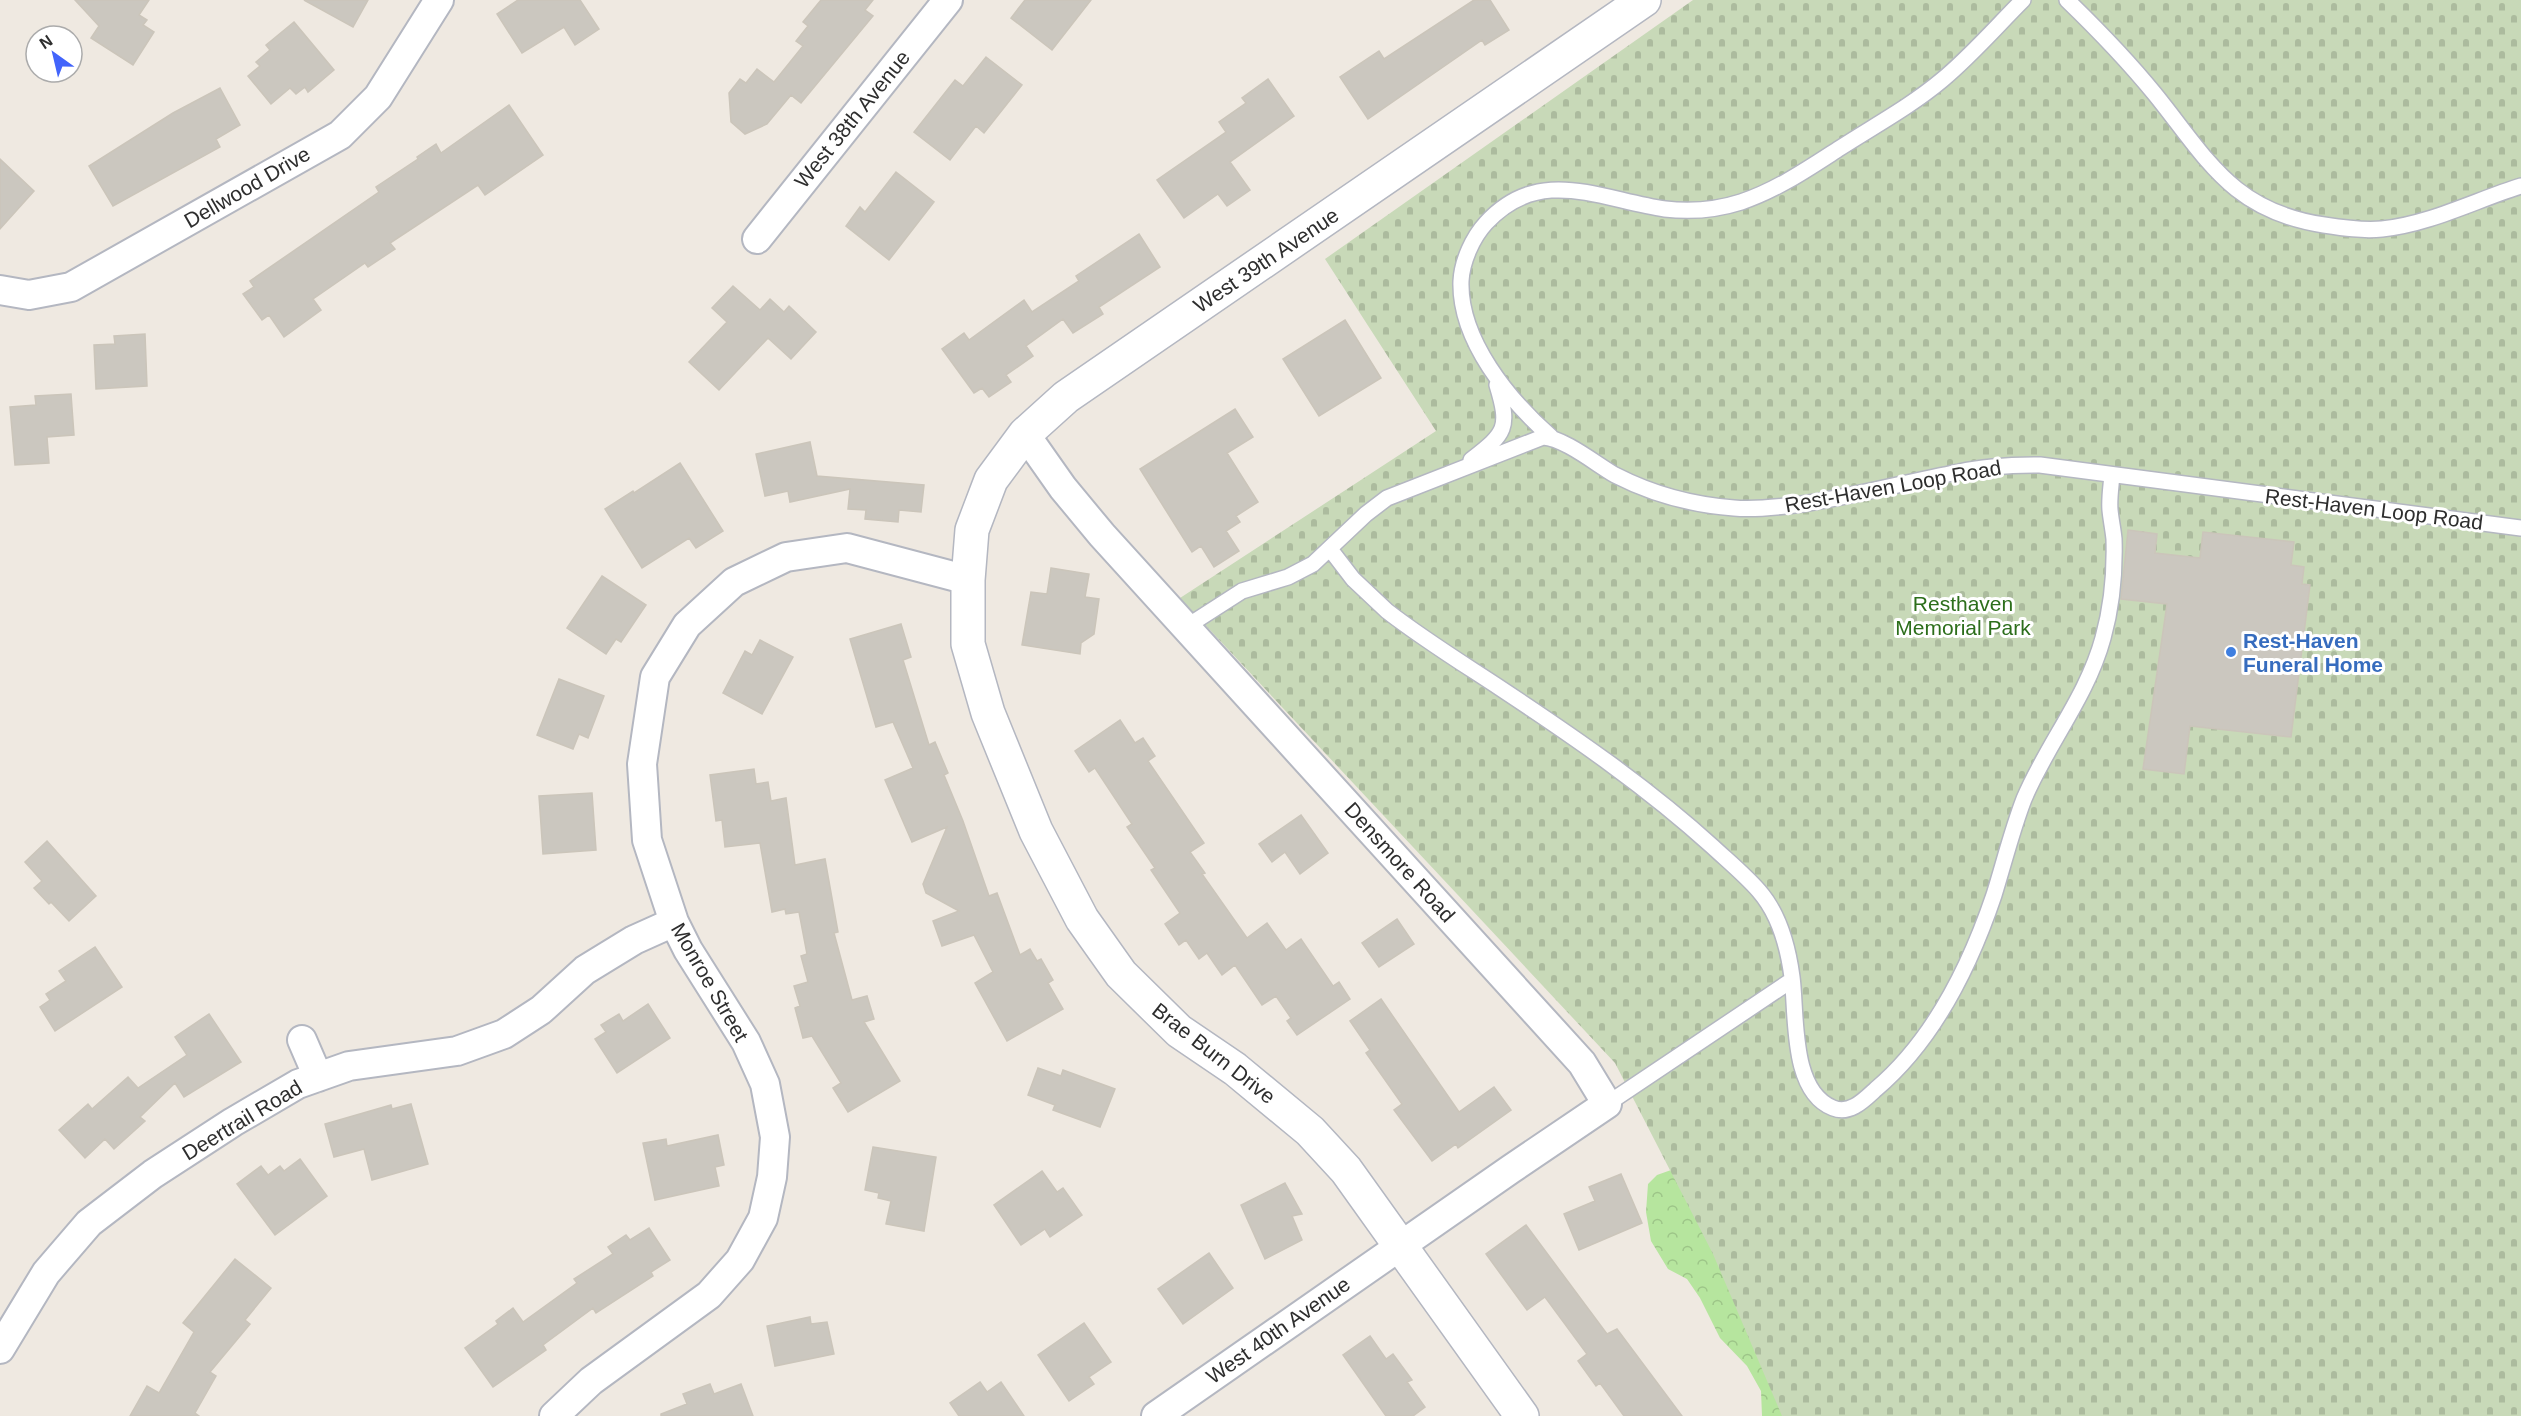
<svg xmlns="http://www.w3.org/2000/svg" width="2521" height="1416" viewBox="0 0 2521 1416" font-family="Arial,sans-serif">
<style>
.forest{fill:url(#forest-crowns)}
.cemetery{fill:url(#cemetery-stones)}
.building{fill:#cbc7bf;stroke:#cbc5ba;stroke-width:1.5}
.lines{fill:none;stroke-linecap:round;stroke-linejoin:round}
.service-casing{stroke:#b4b7c1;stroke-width:18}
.minor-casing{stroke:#b4b7c1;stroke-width:32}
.tertiary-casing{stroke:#b4b7c1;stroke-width:36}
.service{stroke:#fff;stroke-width:15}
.minor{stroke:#fff;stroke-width:28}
.tertiary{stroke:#fff;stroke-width:33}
.shop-dot{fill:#3f7fe0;stroke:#fff;stroke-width:2}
.labels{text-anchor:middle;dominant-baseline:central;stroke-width:6;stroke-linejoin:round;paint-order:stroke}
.street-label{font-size:21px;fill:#2e2e2e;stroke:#fff}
.park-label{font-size:21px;fill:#2c6e1b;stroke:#fff}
.shop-label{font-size:21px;font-weight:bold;fill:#366cbe;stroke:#fff;text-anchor:start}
</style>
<defs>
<pattern id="forest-crowns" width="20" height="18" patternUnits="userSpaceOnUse" patternTransform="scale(1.5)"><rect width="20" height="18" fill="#b6e59e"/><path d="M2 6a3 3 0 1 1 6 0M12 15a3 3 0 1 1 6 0" fill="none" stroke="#9dc588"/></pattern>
<pattern id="cemetery-stones" width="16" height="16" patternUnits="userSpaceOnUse" patternTransform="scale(1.5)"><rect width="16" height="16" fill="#c8d9b8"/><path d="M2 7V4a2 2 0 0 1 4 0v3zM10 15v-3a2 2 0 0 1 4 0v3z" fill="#acbb9e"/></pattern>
</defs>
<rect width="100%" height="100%" fill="#efe9e1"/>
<path class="forest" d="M 1688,1164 L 1857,1416 L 1762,1416 L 1761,1391 L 1747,1366 L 1720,1338 L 1700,1298 L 1687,1279 L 1668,1269 L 1651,1241 L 1646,1212 L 1648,1184 L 1657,1175 Z"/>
<path class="cemetery" d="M 1693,0 L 2521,0 L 2521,1416 L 1782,1416 L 1713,1254 L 1615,1063 L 1180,598 L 1436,431 L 1325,259 Z"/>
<path class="building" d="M 75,0 L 149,0 L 139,15 L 147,20 L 143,25 L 154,32 L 133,65 L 91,38 L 99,26 Z
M 304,0 L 368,0 L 353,27 Z
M 518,0 L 580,0 L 599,29 L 575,45 L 564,27 L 522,53 L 497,14 Z
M 821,0 L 873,0 L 865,10 L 873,16 L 801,103 L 791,95 L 767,124 L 745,134 L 731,122 L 729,93 L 740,79 L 746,83 L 757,69 L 774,82 L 803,46 L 796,41 L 808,26 L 803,22 Z
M 1025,0 L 1091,0 L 1052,50 L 1011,18 Z
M 1474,0 L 1490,0 L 1509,30 L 1485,45 L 1482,40 L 1368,119 L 1340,77 L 1379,51 L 1384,59 Z
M 294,22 L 334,70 L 308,92 L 305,87 L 296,94 L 290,88 L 271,104 L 248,76 L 260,66 L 256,62 L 270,50 L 266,45 Z
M 986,57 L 1022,85 L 984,133 L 976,126 L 950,160 L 914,132 L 955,80 L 963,86 Z
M 1268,79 L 1294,116 L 1230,162 L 1250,190 L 1227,206 L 1218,194 L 1184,218 L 1157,180 L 1226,132 L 1219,122 L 1246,103 L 1242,98 Z
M 220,88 L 240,125 L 216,139 L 220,147 L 113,206 L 89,166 L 173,113 Z
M 509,105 L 543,155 L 485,195 L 478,185 L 390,243 L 395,249 L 368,267 L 365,263 L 313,299 L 321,310 L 284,337 L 269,315 L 262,320 L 243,294 L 254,287 L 250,281 L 379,192 L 376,187 L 418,159 L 417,157 L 436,144 L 441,153 Z
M 0,159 L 34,191 L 0,229 Z
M 896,172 L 934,202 L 889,260 L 846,226 L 860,207 L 865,212 Z
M 1139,234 L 1160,267 L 1099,307 L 1103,314 L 1073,333 L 1063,319 L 1026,346 L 1033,356 L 1006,375 L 1011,382 L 989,397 L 982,388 L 974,393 L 942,349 L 964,333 L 969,340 L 1024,300 L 1032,312 L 1079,281 L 1076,276 Z
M 733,286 L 760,310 L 770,299 L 784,312 L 789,306 L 816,332 L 791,359 L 768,338 L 719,390 L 689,362 L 727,322 L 712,308 Z
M 1345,320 L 1381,378 L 1319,416 L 1283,359 Z
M 145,334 L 147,386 L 96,389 L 94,345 L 115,344 L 114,336 Z
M 71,394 L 74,435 L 47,437 L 49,463 L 15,465 L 10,407 L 36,405 L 35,396 Z
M 1235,409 L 1253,437 L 1227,453 L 1258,502 L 1236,516 L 1240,522 L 1226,531 L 1239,551 L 1214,567 L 1201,546 L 1192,552 L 1140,469 Z
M 810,442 L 817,476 L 924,485 L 921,512 L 899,510 L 898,522 L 865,519 L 866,510 L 848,509 L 850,489 L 790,502 L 788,491 L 765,496 L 756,454 Z
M 680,463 L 723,531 L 696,548 L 689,538 L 642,568 L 605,509 L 633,491 L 634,493 Z
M 2128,530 L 2157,534 L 2155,553 L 2200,558 L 2203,532 L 2294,542 L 2291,565 L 2304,567 L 2302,584 L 2310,585 L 2291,737 L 2190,726 L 2184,774 L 2143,769 L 2167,604 L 2121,599 Z
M 1051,568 L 1089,574 L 1085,597 L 1099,599 L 1094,634 L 1081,643 L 1080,654 L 1022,645 L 1031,592 L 1047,594 Z
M 602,576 L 646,605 L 621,642 L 616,639 L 606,654 L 567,628 Z
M 901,624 L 911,657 L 903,660 L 929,745 L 935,742 L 948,773 L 944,775 L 963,821 L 989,896 L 997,893 L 1020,955 L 1030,949 L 1037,961 L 1041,959 L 1053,980 L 1048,983 L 1063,1009 L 1007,1041 L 975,983 L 993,972 L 974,935 L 942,946 L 933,921 L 959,911 L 926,893 L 923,884 L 947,827 L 912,842 L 885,780 L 913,768 L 893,722 L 876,727 L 850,639 Z
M 760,640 L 793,657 L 762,714 L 723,693 L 745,651 L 752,655 Z
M 559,679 L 604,696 L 588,738 L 579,734 L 573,749 L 537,735 Z
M 1120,720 L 1135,743 L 1143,738 L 1155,756 L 1148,761 L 1204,843 L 1190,852 L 1205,873 L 1202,874 L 1247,938 L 1267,923 L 1286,950 L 1301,939 L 1333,986 L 1339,982 L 1350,999 L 1297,1035 L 1287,1021 L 1291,1018 L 1276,996 L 1262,1005 L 1235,965 L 1222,975 L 1207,953 L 1199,959 L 1186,940 L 1179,945 L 1165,924 L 1180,913 L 1151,870 L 1155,868 L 1127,827 L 1132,824 L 1095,768 L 1089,772 L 1075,751 Z
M 754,769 L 756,784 L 768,782 L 771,801 L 786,798 L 795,865 L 825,859 L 838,932 L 834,933 L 852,1000 L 867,996 L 874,1019 L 864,1022 L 900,1081 L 848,1112 L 833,1088 L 841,1083 L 812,1036 L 803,1038 L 795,1008 L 800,1006 L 794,986 L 808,982 L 801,956 L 807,954 L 799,912 L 786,914 L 785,909 L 772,912 L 760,843 L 725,847 L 722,820 L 716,821 L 710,775 Z
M 592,793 L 596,850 L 543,854 L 539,796 Z
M 1301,815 L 1328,853 L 1300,874 L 1285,852 L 1272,862 L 1259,844 Z
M 47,841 L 96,896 L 69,921 L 51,902 L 49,904 L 34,888 L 42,881 L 25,862 Z
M 1397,919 L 1414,944 L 1379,967 L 1362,943 Z
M 95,947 L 122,987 L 55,1031 L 40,1007 L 50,1000 L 46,994 L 66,981 L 59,971 Z
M 1381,999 L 1459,1112 L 1494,1087 L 1511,1110 L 1458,1148 L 1456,1144 L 1432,1161 L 1394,1110 L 1402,1104 L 1366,1053 L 1370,1050 L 1350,1021 Z
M 648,1004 L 670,1038 L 617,1073 L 595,1039 L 606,1032 L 601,1025 L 619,1014 L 623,1021 Z
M 209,1014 L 241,1062 L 184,1097 L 175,1083 L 140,1117 L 145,1121 L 114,1149 L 105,1139 L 85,1158 L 59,1130 L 88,1104 L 92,1109 L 128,1077 L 138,1088 L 187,1055 L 175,1037 Z
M 1038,1068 L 1061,1076 L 1063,1070 L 1115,1089 L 1100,1127 L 1053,1110 L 1055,1105 L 1028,1095 Z
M 411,1104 L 428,1164 L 372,1180 L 364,1149 L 334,1157 L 325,1124 L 391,1105 L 392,1109 Z
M 718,1135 L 724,1165 L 715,1167 L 719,1186 L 655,1200 L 643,1143 L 666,1139 L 667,1146 Z
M 873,1147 L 936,1157 L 924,1231 L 886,1224 L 891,1201 L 878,1198 L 879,1193 L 865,1190 Z
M 300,1159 L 327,1196 L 275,1235 L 237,1184 L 261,1166 L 268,1175 L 280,1166 L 284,1171 Z
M 1042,1171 L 1057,1192 L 1063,1188 L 1082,1215 L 1050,1237 L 1045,1229 L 1021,1245 L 994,1205 Z
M 1621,1174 L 1642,1223 L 1579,1250 L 1564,1214 L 1595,1201 L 1589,1187 Z
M 1285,1183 L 1302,1214 L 1292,1216 L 1302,1240 L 1265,1259 L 1241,1205 Z
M 1526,1225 L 1607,1334 L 1617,1329 L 1682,1416 L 1624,1416 L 1600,1383 L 1596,1386 L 1578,1361 L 1587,1354 L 1545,1297 L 1527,1310 L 1486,1254 Z
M 649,1228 L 670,1260 L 651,1272 L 653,1276 L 596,1313 L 593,1308 L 543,1345 L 546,1350 L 493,1387 L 465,1348 L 498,1324 L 496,1321 L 513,1308 L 523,1322 L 577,1283 L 574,1279 L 613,1254 L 608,1247 L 626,1235 L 630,1240 Z
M 1209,1253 L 1233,1288 L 1183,1324 L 1158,1289 Z
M 235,1259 L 271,1288 L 245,1320 L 250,1324 L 210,1372 L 216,1376 L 195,1413 L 199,1416 L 130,1416 L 147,1386 L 159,1393 L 194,1332 L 183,1323 Z
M 810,1317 L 811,1324 L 827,1322 L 834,1354 L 775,1366 L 767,1326 Z
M 1084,1323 L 1111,1362 L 1089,1377 L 1094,1384 L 1069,1401 L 1038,1355 Z
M 1370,1336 L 1386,1359 L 1393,1354 L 1412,1380 L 1407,1382 L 1425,1407 L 1413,1416 L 1386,1416 L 1343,1355 Z
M 980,1382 L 987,1392 L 1001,1382 L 1024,1416 L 959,1416 L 950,1403 Z
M 710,1384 L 714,1394 L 741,1384 L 753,1416 L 661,1416 L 661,1414 L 687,1404 L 683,1394 Z"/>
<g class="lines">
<g class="service-casing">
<path id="service" d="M 2067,0 C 2097,29 2127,60 2154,93 C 2207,158 2231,211 2324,225 C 2343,228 2363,231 2382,229 C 2430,224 2476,200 2521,186
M 1551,437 C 1509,400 1459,340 1461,281 C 1462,261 1473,237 1486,223 C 1540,164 1601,200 1665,209 C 1690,212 1716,210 1741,202 C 1777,190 1809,168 1840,148 C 1874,126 1911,106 1942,80 C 1971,56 1996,27 2023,0
M 1471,460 C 1506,433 1510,428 1497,385
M 1330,549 L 1353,579 L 1387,611 C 1423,639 1462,663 1500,688 C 1574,737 1647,787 1713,847 C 1728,861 1745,875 1759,891 C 1780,915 1788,947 1792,977 C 1797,1014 1790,1091 1833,1108 C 1850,1115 1864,1100 1876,1089 C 1934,1040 1970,966 1994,895 C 2004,863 2012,830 2024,799 C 2047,744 2087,697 2103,638 C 2112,606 2115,572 2114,539 C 2113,529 2111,520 2110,510 C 2109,499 2111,487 2112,475
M 1186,627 L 1242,591 L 1288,577 L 1313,564 L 1366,514 L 1387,498 L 1543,437 C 1564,438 1596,464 1615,475 C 1652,494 1693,505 1734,508 C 1756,510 1780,507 1802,504 C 1855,496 1906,482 1959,472 C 1986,466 2013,465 2040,465 L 2521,528
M 1607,1104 L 1792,980"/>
</g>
<g class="minor-casing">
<path id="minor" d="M 757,239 L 948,0
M 0,290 L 29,295 L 71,287 L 340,135 L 378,97 L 439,0
M 1025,434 L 1063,488 L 1102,535 L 1582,1063 L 1607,1104 L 1511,1169 L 1156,1416
M 302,1040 L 318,1077
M 0,1349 L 46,1273 L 89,1223 L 153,1174 L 233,1122 L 298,1084 L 349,1066 L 457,1051 L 504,1034 L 541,1010 L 585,970 L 634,940 L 674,922
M 554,1416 L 591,1381 L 709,1295 L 740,1260 L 763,1218 L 772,1177 L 775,1137 L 765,1084 L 746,1042 L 688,950 L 674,922 L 647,840 L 642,764 L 655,677 L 687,625 L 734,582 L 786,557 L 847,548 L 968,580"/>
</g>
<g class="tertiary-casing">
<path id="tertiary" d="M 1522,1416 L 1346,1170 L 1310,1131 L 1235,1069 L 1179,1031 L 1121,974 L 1082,919 L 1036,831 L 988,713 L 968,644 L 968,580 L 972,530 L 991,480 L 1025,434 L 1066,397 L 1644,0"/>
</g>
<use href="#service" class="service"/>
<use href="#minor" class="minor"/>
<use href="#tertiary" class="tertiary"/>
</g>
<circle class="shop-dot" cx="2231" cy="652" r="6"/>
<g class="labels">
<g class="street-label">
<text transform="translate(852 119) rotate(-51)">West 38th Avenue</text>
<text transform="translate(247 187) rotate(-30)">Dellwood Drive</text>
<text transform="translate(1266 260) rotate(-34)">West 39th Avenue</text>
<text transform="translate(1893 486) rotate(-10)">Rest-Haven Loop Road</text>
<text transform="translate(2374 509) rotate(7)">Rest-Haven Loop Road</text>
<text transform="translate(1400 862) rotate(48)">Densmore Road</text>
<text transform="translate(710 982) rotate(60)">Monroe Street</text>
<text transform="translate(1214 1053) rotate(38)">Brae Burn Drive</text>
<text transform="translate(242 1120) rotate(-31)">Deertrail Road</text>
<text transform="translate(1278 1330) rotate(-35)">West 40th Avenue</text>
</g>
<g class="park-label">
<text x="1963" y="603">Resthaven<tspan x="1963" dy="24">Memorial Park</tspan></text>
</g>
<g class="shop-label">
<text x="2243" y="640">Rest-Haven<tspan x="2243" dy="24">Funeral Home</tspan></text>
</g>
</g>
<g transform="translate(54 54) rotate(326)"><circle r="28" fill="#ffffff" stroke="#ababab" stroke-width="1.5"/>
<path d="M0-4.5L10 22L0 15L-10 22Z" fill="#4264fb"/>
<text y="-9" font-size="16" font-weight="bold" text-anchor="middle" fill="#2e2e2e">N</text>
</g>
</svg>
